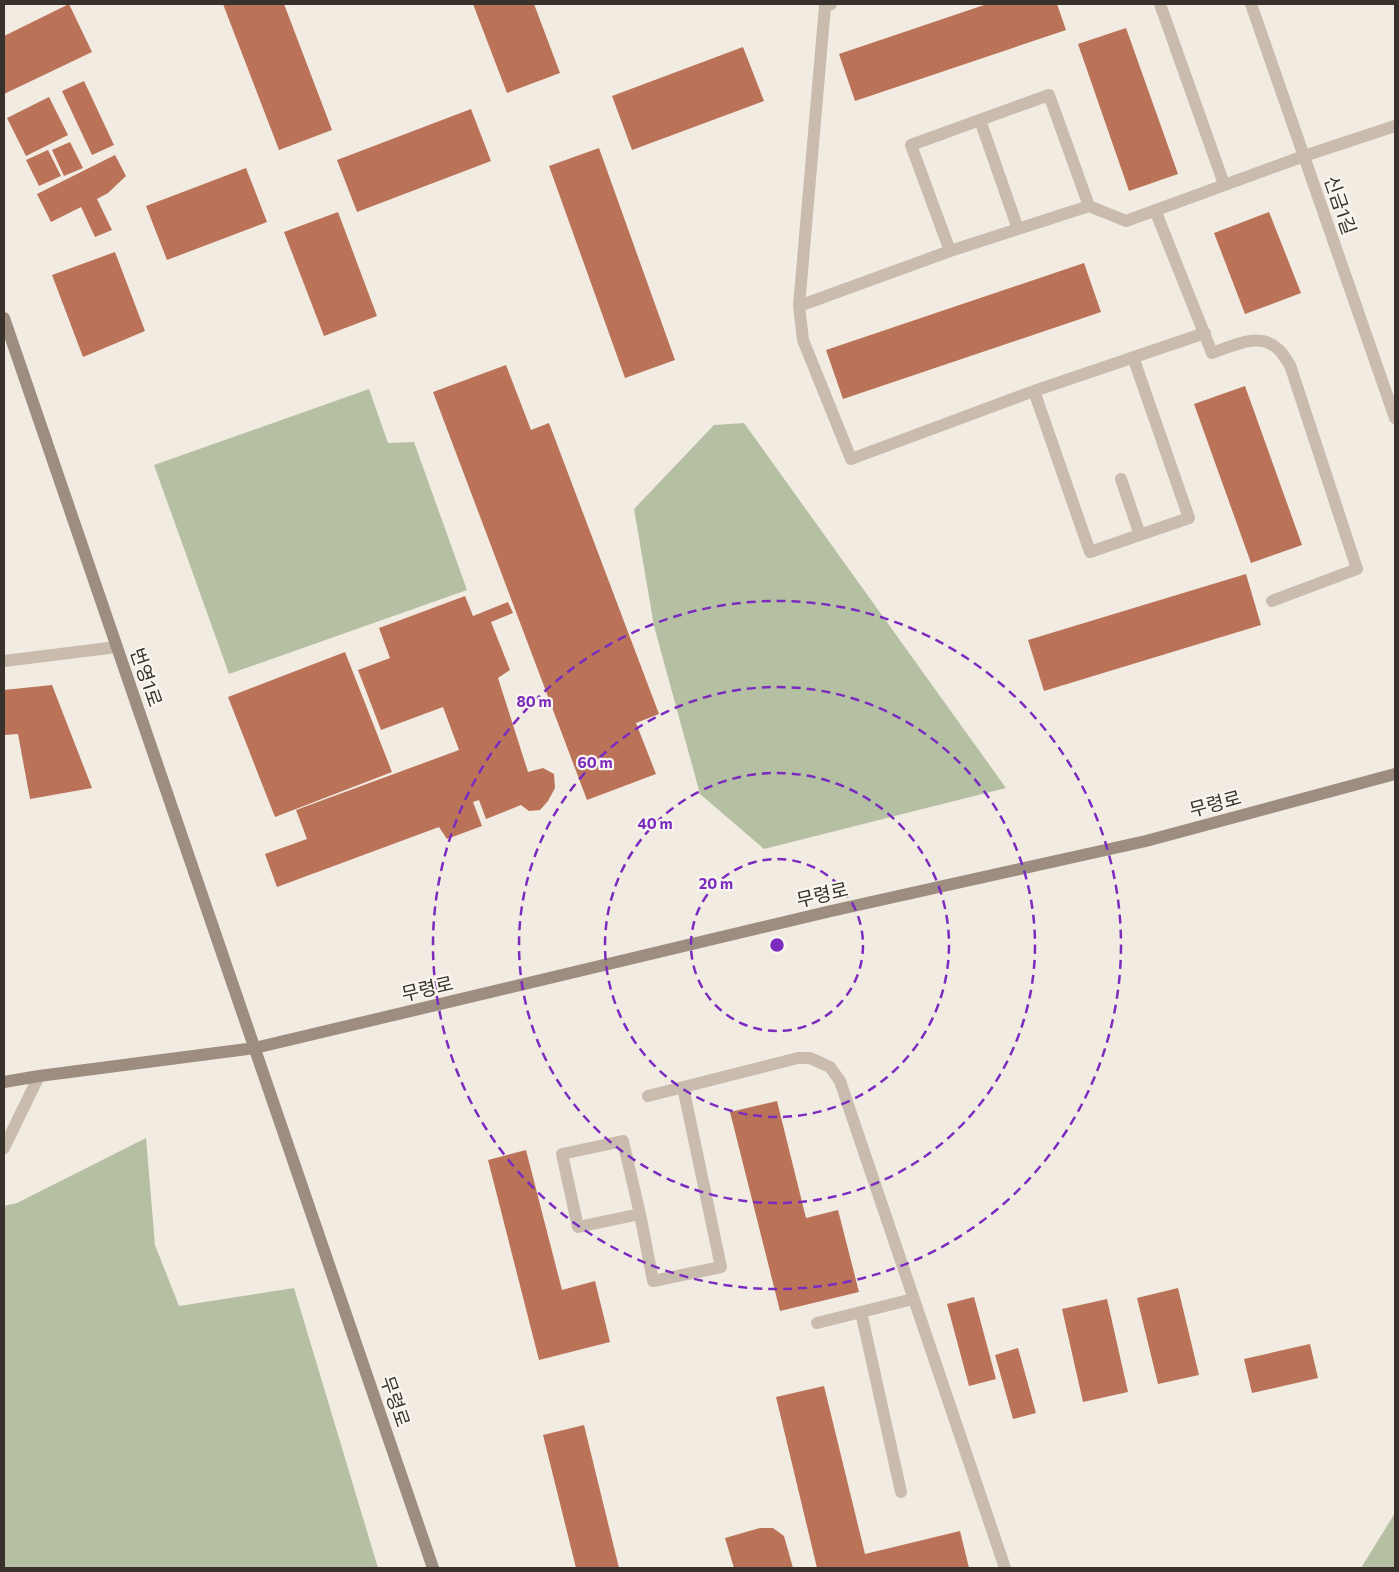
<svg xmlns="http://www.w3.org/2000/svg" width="1399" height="1572" viewBox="0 0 1399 1572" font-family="Commissioner,'Noto Sans KR',sans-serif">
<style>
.green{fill:#b5c0a3}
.building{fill:#ba7358}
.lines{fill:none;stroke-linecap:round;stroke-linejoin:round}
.lane{stroke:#c9bcaf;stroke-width:12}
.street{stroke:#c9bcaf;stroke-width:12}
.secondary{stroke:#9d8c80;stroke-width:12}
.ring{fill:none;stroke:#7b2cbf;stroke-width:2.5;stroke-dasharray:9 6}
.labels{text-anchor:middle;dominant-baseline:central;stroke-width:4.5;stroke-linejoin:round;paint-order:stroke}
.street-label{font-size:19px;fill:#39312c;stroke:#f9f5ef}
.centre{fill:#7b2cbf;stroke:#f9f5ef;stroke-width:2.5}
.ring-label{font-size:15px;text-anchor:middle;font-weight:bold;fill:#7b2cbf;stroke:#f9f5ef;stroke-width:4.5;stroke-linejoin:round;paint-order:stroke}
</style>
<rect width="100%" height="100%" fill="#f2ebe2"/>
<path class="green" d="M 369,389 L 388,443 L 414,442 L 467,590 L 229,674 L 154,465 Z
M 744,423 L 1006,788 L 764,849 L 700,794 L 654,626 L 634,509 L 714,425 Z
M 146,1138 L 155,1245 L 179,1306 L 294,1288 L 378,1568 L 4,1568 L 4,1206 L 17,1203 Z
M 1395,1513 L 1395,1568 L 1361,1568 Z"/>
<path class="building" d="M 69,4 L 92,52 L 4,94 L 4,36 Z
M 223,4 L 284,4 L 332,130 L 279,150 Z
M 473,4 L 534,4 L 560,73 L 507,93 Z
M 987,4 L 1057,4 L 1066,30 L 855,101 L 839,54 Z
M 1126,28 L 1178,174 L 1129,191 L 1078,44 Z
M 743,47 L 764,101 L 632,150 L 612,96 Z
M 84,81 L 114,145 L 92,155 L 62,91 Z
M 49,97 L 68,135 L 26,156 L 7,118 Z
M 471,109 L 491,161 L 357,212 L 337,160 Z
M 70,142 L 83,168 L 64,176 L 52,150 Z
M 599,148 L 675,360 L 625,378 L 549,166 Z
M 48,150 L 61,176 L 39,186 L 26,160 Z
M 115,155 L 126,176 L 108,193 L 97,199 L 112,230 L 95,237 L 81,207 L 51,222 L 37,194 Z
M 246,168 L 267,222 L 167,260 L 146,206 Z
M 338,212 L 377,316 L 324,336 L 284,232 Z
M 1269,212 L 1301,293 L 1245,314 L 1214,233 Z
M 115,252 L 145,331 L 83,357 L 52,275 Z
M 1084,263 L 1101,312 L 843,399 L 826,350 Z
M 506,365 L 531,430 L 549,423 L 659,714 L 636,723 L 656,774 L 587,800 L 433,392 Z
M 1245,386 L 1302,545 L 1251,563 L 1194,404 Z
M 1246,574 L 1261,625 L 1044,691 L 1028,640 Z
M 465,596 L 473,616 L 508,602 L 513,613 L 491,622 L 510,670 L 498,678 L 528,772 L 543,768 L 554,774 L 555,788 L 548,801 L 540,810 L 529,811 L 521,805 L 486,819 L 479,800 L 473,802 L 482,826 L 447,839 L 439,827 L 277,887 L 265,854 L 307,839 L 296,810 L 459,750 L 443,707 L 381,730 L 358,670 L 390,658 L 379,628 Z
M 345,652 L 392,772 L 275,817 L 228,697 Z
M 52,685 L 92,788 L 30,799 L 18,734 L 4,735 L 4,690 Z
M 777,1101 L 806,1218 L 838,1210 L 859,1292 L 780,1311 L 730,1112 Z
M 526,1150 L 562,1290 L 595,1281 L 610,1342 L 539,1360 L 488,1160 Z
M 1178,1288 L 1199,1375 L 1158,1384 L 1137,1298 Z
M 974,1297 L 996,1379 L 969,1386 L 947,1304 Z
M 1107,1299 L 1128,1392 L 1083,1402 L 1062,1309 Z
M 1310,1344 L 1318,1378 L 1252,1393 L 1244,1359 Z
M 1018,1348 L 1036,1413 L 1013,1419 L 995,1355 Z
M 824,1386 L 865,1554 L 960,1531 L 969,1568 L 817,1568 L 776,1397 Z
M 584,1425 L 619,1568 L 576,1568 L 543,1435 Z
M 760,1528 L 773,1528 L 784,1536 L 793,1568 L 734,1568 L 725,1538 Z"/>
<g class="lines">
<path class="lane" d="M 831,4 L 825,6 L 799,306 L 803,340 L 851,459 L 1034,391
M 1160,4 L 1224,184
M 980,120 L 1018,229
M 1155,210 L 1212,353 C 1233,346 1259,331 1278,349 C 1283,353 1286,360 1290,365 L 1357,569 L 1272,601
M 950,251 L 911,145 L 1049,95 L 1089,206
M 799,306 L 950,251 L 1089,206 L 1126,221 L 1304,156
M 1133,357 L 1189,518 L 1090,552 L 1034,391 L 1205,333
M 1121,479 L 1140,535
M 4,661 L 117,647
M 648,1096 L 798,1058 L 810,1058 L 830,1067 L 840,1081 L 1005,1568
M 4,1148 L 39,1076
M 640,1214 L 578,1227 L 562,1154 L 623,1141 L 640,1214 L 653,1281 L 721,1267 L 683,1087
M 861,1312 L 901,1492
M 817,1323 L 913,1299"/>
<path class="street" d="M 1251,4 L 1395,418
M 1304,156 L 1395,126"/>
<path class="secondary" d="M 4,318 L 433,1568
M 4,1082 L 39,1076 L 255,1048 L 831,911 L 1146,841 L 1395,774"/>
</g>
<g class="ring">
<circle cx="777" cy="945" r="86"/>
<circle cx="777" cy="945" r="172"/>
<circle cx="777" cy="945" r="258"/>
<circle cx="777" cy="945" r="344"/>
</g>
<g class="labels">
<g class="street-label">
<text transform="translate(1341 205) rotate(71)">신금1길</text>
<text transform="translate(147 677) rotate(71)">번영1로</text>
<text transform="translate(1215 803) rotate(-15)">무령로</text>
<text transform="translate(822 894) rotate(-13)">무령로</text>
<text transform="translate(427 988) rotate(-13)">무령로</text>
<text transform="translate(396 1401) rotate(71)">무령로</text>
</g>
</g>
<circle cx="777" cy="945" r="8" class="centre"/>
<g class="ring-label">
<text x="534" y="707">80 m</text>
<text x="595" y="768">60 m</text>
<text x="655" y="829">40 m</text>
<text x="716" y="889">20 m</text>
</g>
<rect width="1399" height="1572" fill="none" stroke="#39312c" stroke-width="10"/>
</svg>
